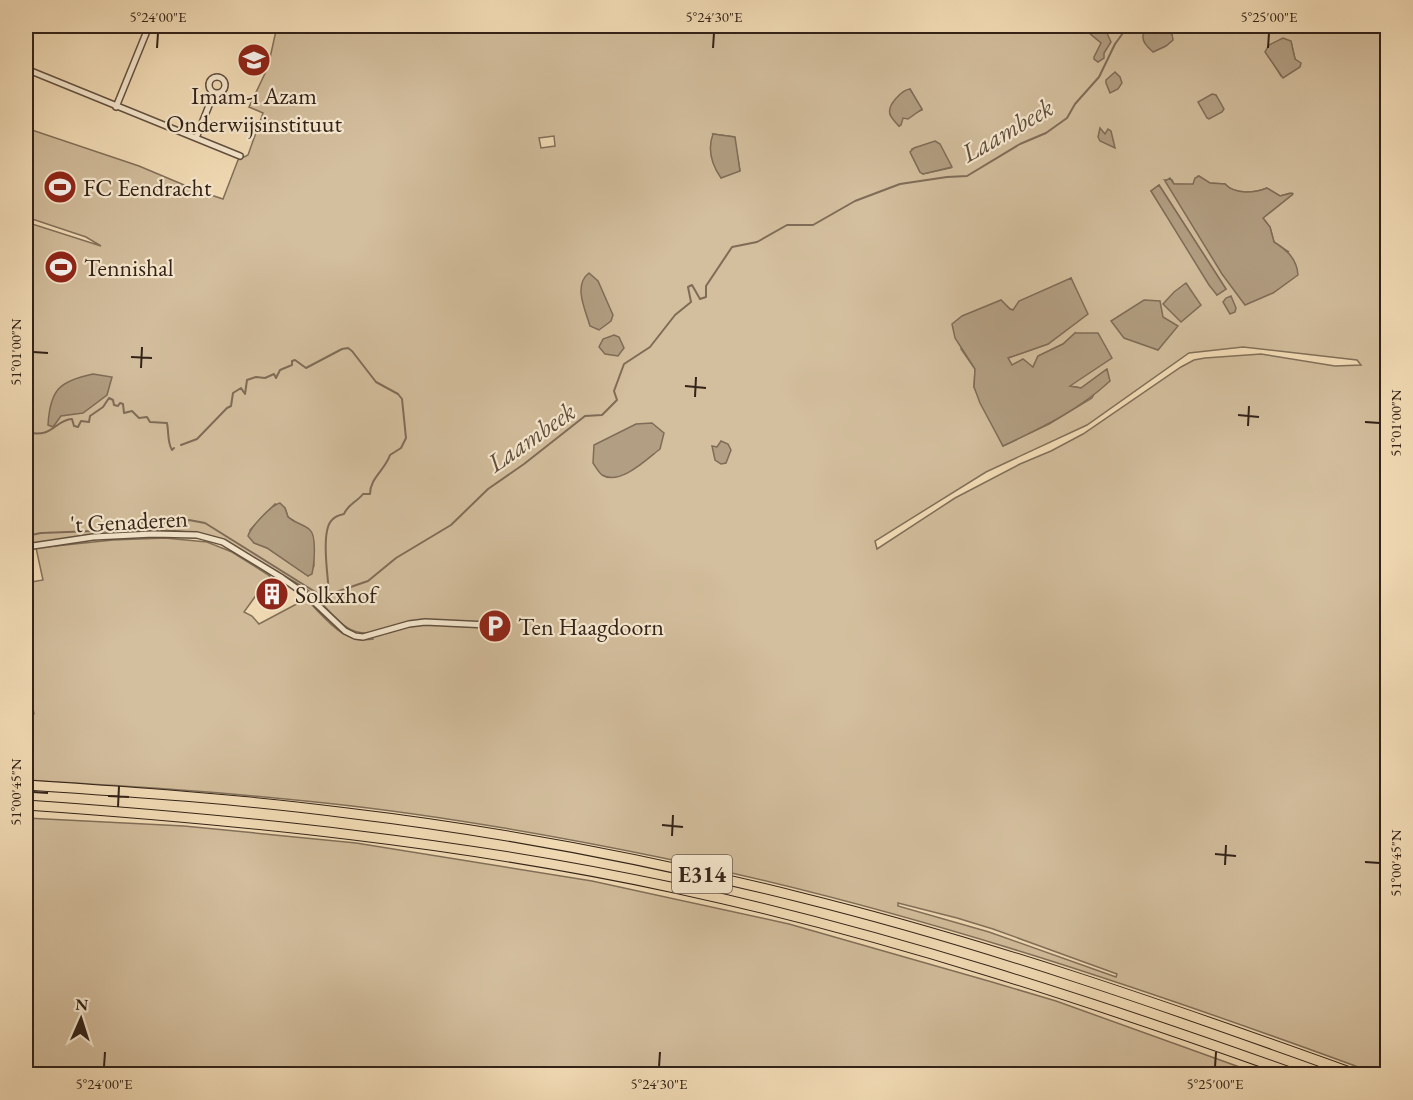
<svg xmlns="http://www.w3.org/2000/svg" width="1413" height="1100" viewBox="0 0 1413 1100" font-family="'EB Garamond',serif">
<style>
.green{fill:#d3be9d;stroke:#82705a;stroke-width:1.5;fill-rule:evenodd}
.water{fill:#b29e82;stroke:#7f6c58;stroke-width:1.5}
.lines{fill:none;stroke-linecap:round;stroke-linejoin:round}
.stream{stroke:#7f6c58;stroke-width:2}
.minor-casing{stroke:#625140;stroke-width:8}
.motorway-casing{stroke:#322218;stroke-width:11}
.minor{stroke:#f8ead1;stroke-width:5}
.motorway{stroke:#f4deb8;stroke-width:9}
.ticks{fill:none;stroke:#322218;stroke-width:2}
.labels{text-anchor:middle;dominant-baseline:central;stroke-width:4.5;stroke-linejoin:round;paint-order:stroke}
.shield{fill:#f8ead1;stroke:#6d5e50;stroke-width:1.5}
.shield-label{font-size:22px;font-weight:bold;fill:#322218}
.poi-label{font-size:24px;fill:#322218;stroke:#f8ead1;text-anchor:start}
.street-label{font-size:24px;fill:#322218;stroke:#f8ead1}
.water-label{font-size:26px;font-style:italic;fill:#5f4d3d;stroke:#f8ead1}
.neatline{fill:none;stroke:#322218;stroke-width:2}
.ticks-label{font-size:15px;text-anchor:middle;fill:#322218}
</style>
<rect width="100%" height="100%" fill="#f4deb8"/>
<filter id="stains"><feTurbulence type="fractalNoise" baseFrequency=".00333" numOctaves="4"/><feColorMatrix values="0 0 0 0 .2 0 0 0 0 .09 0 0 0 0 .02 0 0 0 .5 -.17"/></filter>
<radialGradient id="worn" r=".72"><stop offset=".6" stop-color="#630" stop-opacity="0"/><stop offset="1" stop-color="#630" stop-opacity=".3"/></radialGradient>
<path class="green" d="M 277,26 L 1387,26 L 1387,1074 L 1377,1074 C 1144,988 907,908 663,858 C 551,835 438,815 325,803 C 225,792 125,786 26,780 L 26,719 L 34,714 L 26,674 L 26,583 L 43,580 L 36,548 L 113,540 L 165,538 L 207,542 L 232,552 L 270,576 L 244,612 L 252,616 L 259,624 L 306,599 C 325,617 343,645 373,639 L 371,633 C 341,636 329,606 309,591 C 297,582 282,575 269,568 C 250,557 234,543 213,537 C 161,521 80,538 26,544 L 26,222 L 101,246 L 86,237 L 26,217 L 26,128 L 139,166 L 196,190 L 223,199 L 238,160 L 248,155 L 263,113 L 249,107 L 268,67 ZM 1291,42 L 1295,59 L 1281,76 L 1266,52 ZM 910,89 L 922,110 L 903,118 L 899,126 L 890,114 ZM 713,134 L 734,137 L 740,171 ZM 554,136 L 555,146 L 541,148 L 539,138 ZM 912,149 L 950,168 L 923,174 L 920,172 L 911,154 ZM 1198,176 L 1209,183 L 1225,184 C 1235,195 1255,193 1267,188 L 1280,196 L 1290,193 L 1292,195 L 1263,218 L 1270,227 L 1274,242 L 1289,252 L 1165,180 L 1172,180 L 1174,184 L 1193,185 ZM 1159,185 L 1226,289 L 1217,295 L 1151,191 ZM 1071,278 L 1087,314 L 1048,344 L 1008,358 L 1012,365 L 1033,367 L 1038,356 L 1063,344 L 1075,333 L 1070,386 L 1081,388 L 1107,369 L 1092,398 L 1049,424 L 1003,446 L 974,387 L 975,369 L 961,349 L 983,309 L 1001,301 L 1010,309 L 1013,310 ZM 1243,347 L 1357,360 L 1361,365 L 1335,366 L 1261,354 L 1205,358 L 1194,360 L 1181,367 L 1083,434 L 1051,451 L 1020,464 L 955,498 L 877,549 L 875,541 L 986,472 L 1087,425 L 1189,353 ZM 275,504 L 285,508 L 288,517 L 299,524 L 313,554 L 314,566 L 308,576 L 267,548 L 254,543 L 250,530 ZM 898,903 L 957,918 L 993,929 L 1117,974 L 1116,977 L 989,932 L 898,906 Z
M 26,818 L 184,826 L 356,843 L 592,881 L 789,924 L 992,982 L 1056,1001 L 1259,1074 L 26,1074 Z"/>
<path class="water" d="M 1092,26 L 1111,26 L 1106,31 L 1111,42 L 1104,53 L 1104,58 L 1098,62 L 1094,59 L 1094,57 L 1101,43 L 1088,32 Z
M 1157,29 L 1172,34 L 1173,40 L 1166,46 L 1153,52 C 1147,47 1140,40 1144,33 Z
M 1283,38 L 1291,41 L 1295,59 L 1301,63 L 1300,67 L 1283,78 L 1265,52 L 1269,45 Z
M 1115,72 L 1120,77 L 1122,83 L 1118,89 L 1110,93 L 1106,83 L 1106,80 Z
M 910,89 L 922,109 L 908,119 L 903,118 L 901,125 L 899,126 C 896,123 891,118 890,114 C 887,105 902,90 910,89 Z
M 1212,94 L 1216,95 L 1224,109 L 1222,112 L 1209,119 L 1207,118 L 1198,102 Z
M 1100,128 L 1105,134 L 1108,129 L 1111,131 L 1115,148 L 1100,141 L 1098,137 Z
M 713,134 L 735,137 L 740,171 L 721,178 C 712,165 707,150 713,134 Z
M 935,141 L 940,144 L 952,167 L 923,174 L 920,172 L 910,152 L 914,148 Z
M 1199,176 L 1210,183 L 1225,184 C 1235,195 1255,193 1267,188 L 1280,196 L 1292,193 L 1293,194 L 1263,218 L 1270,227 L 1274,242 C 1287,250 1297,259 1298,275 L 1273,293 L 1245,305 L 1222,274 L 1165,181 L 1170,178 L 1174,184 L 1193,184 L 1195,178 Z
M 1159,185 L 1226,289 L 1217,295 L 1209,285 L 1151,191 Z
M 589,273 L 598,281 L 613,315 L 611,321 L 599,330 L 590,326 C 585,309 573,285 589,273 Z
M 1071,278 L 1088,314 L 1048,344 L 1008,358 L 1012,365 L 1023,359 L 1033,367 L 1038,356 L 1063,344 L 1075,333 L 1098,333 L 1112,358 L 1070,386 L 1081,388 L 1107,369 L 1110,381 C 1079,410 1041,428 1003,446 L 980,403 L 974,387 L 975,369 L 955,338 L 952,324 L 962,316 L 1001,300 L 1010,309 L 1013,310 L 1019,301 Z
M 1186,283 L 1201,305 L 1181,322 L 1163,304 L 1174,292 Z
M 1231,296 L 1236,308 L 1235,312 L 1230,314 L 1223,302 L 1226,298 Z
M 1144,300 L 1160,301 L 1163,317 L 1178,326 L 1158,350 L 1124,338 L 1111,321 Z
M 614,335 L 619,337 L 624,348 L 618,356 L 605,354 L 599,347 L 603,339 Z
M 93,374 L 112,377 L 107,395 L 83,413 L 61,416 L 53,427 L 48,425 C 50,390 59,381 93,374 Z
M 652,423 L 664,433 L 660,449 C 647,459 620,486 602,475 C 599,473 595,466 593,463 L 594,445 L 636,424 Z
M 721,441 L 728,444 L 731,450 L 726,463 L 721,464 L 715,460 L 712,446 L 717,447 Z
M 280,503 L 285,508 L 288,517 C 294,523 304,524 310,530 C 317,536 314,565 312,574 L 308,576 L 267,548 L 254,543 L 248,536 C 250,528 271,505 280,503 Z"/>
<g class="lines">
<path class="stream" d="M 26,432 C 54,439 54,420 72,419 L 74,426 L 78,427 L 81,421 L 89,422 L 90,416 L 103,407 L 109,398 L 113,400 L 114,405 L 118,406 L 120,403 L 123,404 L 124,413 L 132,411 L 139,418 L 147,417 L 150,422 L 167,423 C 169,432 167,442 172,450 L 174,448
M 181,445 L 197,439 L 227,408 L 231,406 L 233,393 L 241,388 L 245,394 L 247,380 L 256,377 L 265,378 L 274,374 L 276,378 L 280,370 L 292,365 L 292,361 L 295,360 L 306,368 L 342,349 L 348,348 L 352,351 L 376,382 L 398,394 L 402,399 L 406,438 L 401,448 L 390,455 C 385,470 370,478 370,494 L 363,494 C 357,502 348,504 344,514 C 339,515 334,517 331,521 C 321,533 328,577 329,593
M 26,536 L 41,533 L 120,530 L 134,523 L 180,523 L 189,520 L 205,523 L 317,593 L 336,592 L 368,581 L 396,558 L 451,525 L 488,489 L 524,464 L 585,416 L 602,415 L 617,400 L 614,391 L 624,364 L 650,347 L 675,315 L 691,302 L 688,287 L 692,285 L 700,299 L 706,297 L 706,286 L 732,247 L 757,242 L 787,225 L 813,225 L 855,201 L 900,184 L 947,177 L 967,176 L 1020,144 L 1046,133 L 1067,118 L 1075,104 L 1099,77 L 1115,44 L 1128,26"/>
<g class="minor-casing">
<path id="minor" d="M 26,69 L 240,156
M209 85a8 8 0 1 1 16 0a8 8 0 1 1-16 0Z
M 116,107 L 149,26
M 196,138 L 214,93
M 26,547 L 93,537 L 153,534 L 197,535 L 223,542 L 282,578 L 309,597 L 345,631 L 355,636 L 363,637 L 409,624 L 425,622 L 488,625"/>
</g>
<g class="motorway-casing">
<path id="motorway" d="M 26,785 C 133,792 240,799 347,813 C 499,831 651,860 799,897 C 989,944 1172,1008 1355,1074
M 26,805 C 243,820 461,842 675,888 C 887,934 1091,1001 1295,1074"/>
</g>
<use href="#minor" class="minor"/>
<use href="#motorway" class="motorway"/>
</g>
<path class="ticks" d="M 157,48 L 158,33M 713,48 L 714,33M 1268,48 L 1269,33M 33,352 L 48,353M 131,357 L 152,358M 141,368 L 142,347M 685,386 L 706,388M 695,397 L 696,377M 1238,415 L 1259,417M 1365,422 L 1380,423M 1248,426 L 1249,406M 33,792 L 48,793M 108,796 L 129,797M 118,807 L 119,786M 662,825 L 683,827M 672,836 L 673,815M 1215,854 L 1236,856M 1365,862 L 1380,863M 1225,865 L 1226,845M 104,1067 L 105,1052M 659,1067 L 660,1052M 1215,1067 L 1216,1052"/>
<defs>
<g id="university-disc" transform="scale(1.725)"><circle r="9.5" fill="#8f2418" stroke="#f8ead1"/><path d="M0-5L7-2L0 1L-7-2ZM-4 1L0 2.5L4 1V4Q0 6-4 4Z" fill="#fff"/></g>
<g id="stadium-disc" transform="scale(1.725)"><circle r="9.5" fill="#8f2418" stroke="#f8ead1"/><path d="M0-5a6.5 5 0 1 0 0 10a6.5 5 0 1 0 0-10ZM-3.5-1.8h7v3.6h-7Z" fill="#fff"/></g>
<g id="building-disc" transform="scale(1.725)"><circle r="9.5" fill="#8f2418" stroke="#f8ead1"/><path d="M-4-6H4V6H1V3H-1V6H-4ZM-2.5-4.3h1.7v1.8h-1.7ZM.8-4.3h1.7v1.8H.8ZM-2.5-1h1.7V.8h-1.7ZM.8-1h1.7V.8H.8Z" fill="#fff"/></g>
<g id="parking-disc" transform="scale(1.725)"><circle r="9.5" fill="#8f2418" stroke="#f8ead1"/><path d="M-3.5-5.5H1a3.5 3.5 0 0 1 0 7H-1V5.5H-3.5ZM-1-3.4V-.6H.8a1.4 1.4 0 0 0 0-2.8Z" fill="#fff"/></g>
</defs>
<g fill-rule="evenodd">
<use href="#university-disc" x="254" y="60"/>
<use href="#stadium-disc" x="60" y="187"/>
<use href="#stadium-disc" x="61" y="267"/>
<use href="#building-disc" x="272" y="594"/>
<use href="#parking-disc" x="495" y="626"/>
</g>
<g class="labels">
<rect class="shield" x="672" y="855" width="60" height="38" rx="4.5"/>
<g class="shield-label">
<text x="702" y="874">E314</text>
</g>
<g class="poi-label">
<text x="254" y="95" text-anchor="middle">Imam-ı Azam<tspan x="254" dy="28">Onderwijsinstituut</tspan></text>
<text x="83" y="187">FC Eendracht</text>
<text x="84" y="267">Tennishal</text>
<text x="295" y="594">Solkxhof</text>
<text x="518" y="626">Ten Haagdoorn</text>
</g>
<g class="street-label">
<text transform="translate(129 521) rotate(-3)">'t Genaderen</text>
</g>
<g class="water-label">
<text transform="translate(1007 130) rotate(-30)">Laambeek</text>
<text transform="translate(531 437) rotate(-35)">Laambeek</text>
</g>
</g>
<rect width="1413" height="1100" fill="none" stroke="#f4deb8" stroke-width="66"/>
<g transform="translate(81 1019) rotate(3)" stroke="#f8ead1" stroke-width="4.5" paint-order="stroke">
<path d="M0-4.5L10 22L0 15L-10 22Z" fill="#322218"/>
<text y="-9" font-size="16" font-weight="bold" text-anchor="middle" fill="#322218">N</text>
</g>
<rect x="33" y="33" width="1347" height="1034" class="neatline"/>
<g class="ticks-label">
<text x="158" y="22">5°24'00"E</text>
<text x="714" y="22">5°24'30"E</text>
<text x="1269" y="22">5°25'00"E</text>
<text transform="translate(16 352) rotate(-90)" y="5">51°01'00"N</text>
<text transform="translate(1396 423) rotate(-90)" y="5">51°01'00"N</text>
<text transform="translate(16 792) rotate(-90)" y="5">51°00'45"N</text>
<text transform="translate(1396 863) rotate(-90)" y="5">51°00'45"N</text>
<text x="104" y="1089">5°24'00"E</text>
<text x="659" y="1089">5°24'30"E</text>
<text x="1215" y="1089">5°25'00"E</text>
</g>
<rect width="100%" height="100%" filter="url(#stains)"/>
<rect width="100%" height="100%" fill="url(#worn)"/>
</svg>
